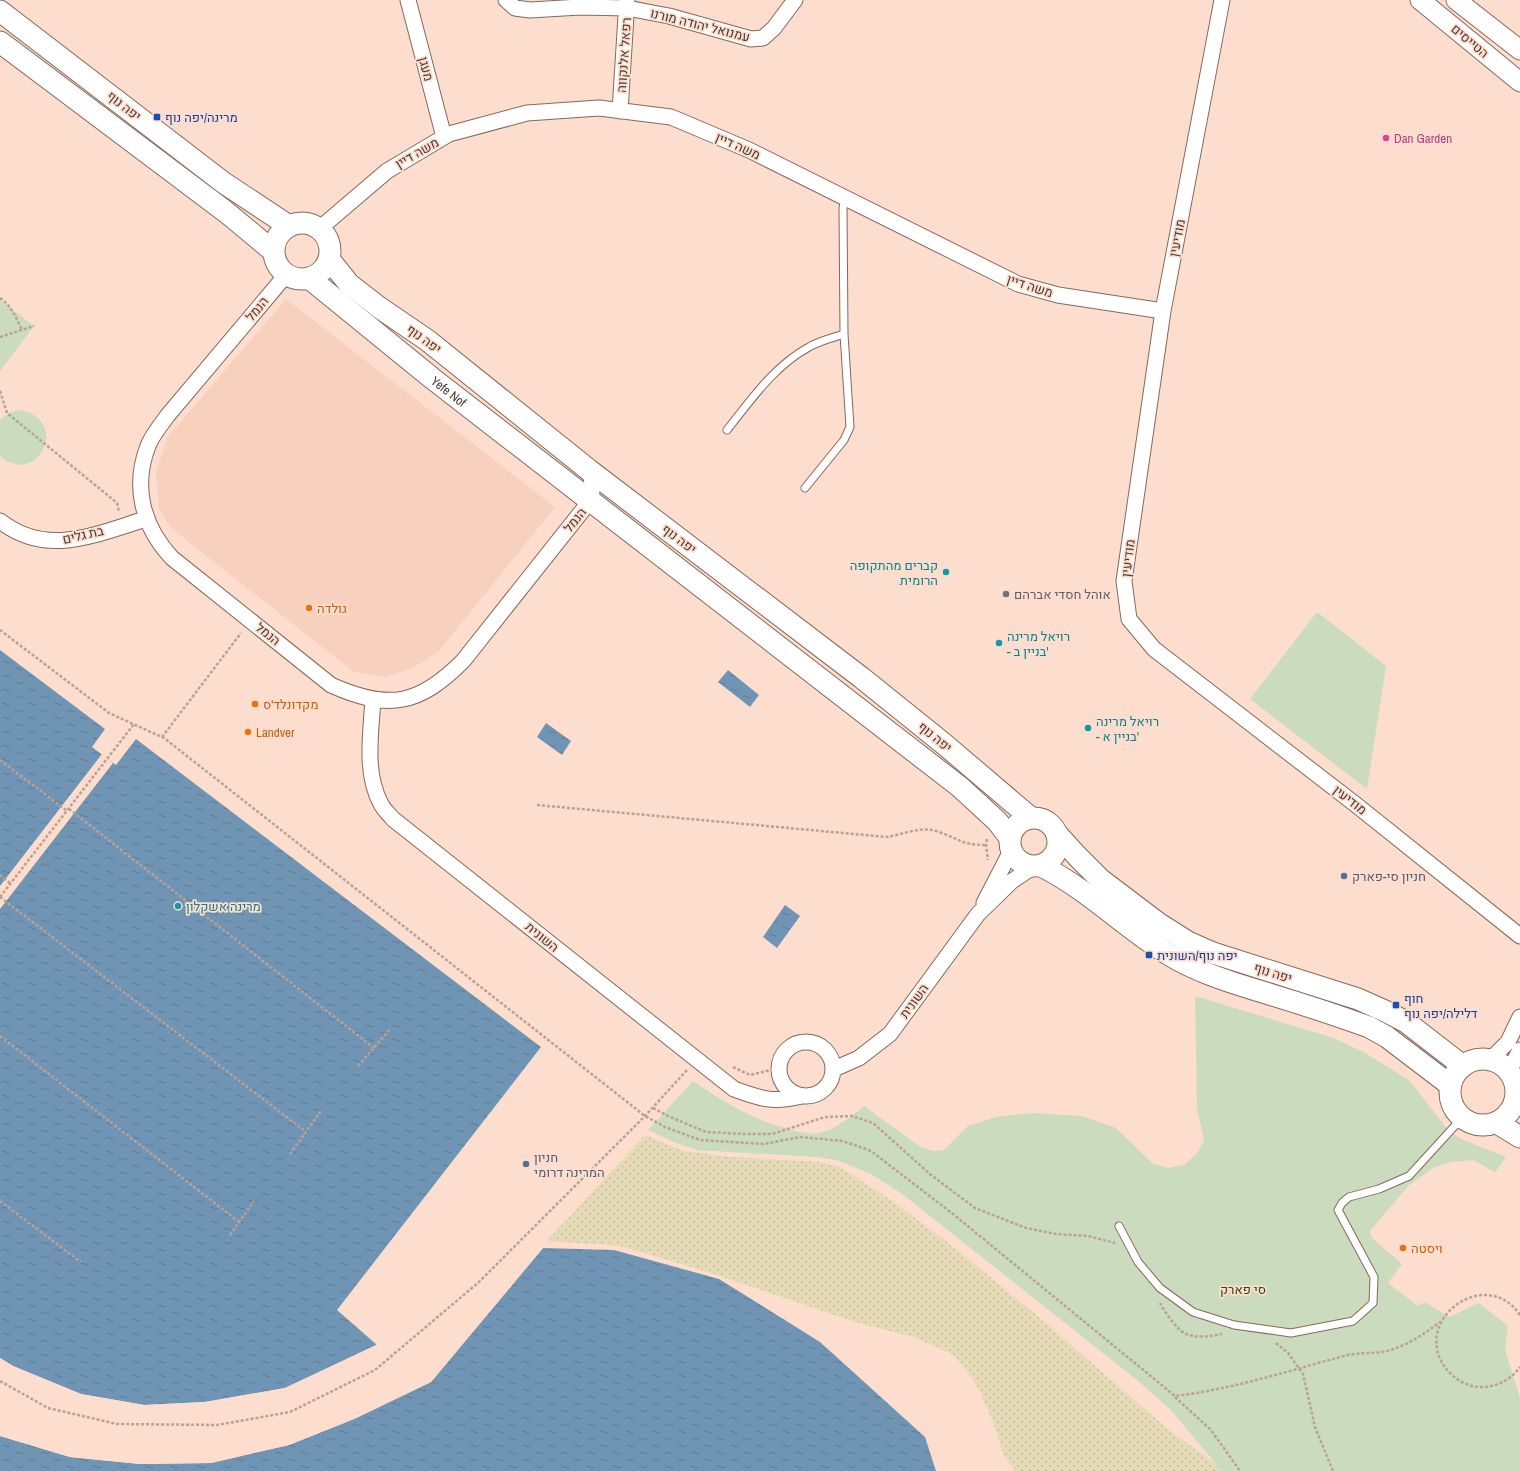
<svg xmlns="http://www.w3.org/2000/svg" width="1520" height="1471" viewBox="0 0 1520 1471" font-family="'Archivo Narrow',Heebo,sans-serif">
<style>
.built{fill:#f7d1bd}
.sand{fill:url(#sand-dots)}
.green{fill:#cbdbbd}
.water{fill:url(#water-ripples)}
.pier{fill:#fdddcd}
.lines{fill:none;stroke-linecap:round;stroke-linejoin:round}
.service-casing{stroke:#84695a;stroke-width:9}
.minor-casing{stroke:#84695a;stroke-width:17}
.tertiary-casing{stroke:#84695a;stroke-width:21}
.secondary-casing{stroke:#84695a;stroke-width:23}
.path{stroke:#baa195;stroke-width:2.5;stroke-dasharray:3 2;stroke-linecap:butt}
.service{stroke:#fff;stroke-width:7}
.minor{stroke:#fff;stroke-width:15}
.tertiary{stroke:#fff;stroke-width:19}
.secondary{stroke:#fff;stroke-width:21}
.transit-dot{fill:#1a4fb4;stroke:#fdddcd;stroke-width:1.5}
.hotel-dot{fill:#d1479c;stroke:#fdddcd;stroke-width:1.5}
.culture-dot{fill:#0f9aa8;stroke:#fdddcd;stroke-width:1.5}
.worship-dot{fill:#6b7280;stroke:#fdddcd;stroke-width:1.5}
.food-dot{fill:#e8710a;stroke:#fdddcd;stroke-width:1.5}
.service-dot{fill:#5c6f8a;stroke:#fdddcd;stroke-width:1.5}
.labels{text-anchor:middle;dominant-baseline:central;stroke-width:3.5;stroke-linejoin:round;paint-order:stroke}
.street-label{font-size:13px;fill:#463933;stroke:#fdddcd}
.transit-label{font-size:13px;fill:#164399;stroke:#fdddcd;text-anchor:start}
.hotel-label{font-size:13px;fill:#b23c85;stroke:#fdddcd;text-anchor:start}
.culture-label{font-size:13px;fill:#0d838f;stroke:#fdddcd;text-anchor:start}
.worship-label{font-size:13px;fill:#5b616d;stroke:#fdddcd;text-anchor:start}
.food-label{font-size:13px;fill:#c56008;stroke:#fdddcd;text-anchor:start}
.service-label{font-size:13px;fill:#4e5e75;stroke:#fdddcd;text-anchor:start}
.park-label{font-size:13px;fill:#304a0b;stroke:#fdddcd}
</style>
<defs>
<pattern id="sand-dots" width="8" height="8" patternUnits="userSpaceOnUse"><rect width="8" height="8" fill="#e5dbb6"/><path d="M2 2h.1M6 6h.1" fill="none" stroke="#c6bd9d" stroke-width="1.8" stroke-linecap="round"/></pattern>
<pattern id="water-ripples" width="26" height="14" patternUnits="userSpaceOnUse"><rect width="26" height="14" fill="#7095b4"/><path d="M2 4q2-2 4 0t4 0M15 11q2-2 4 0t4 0" fill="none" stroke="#5e7b93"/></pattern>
</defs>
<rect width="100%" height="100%" fill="#fdddcd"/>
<path class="built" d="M 286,299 L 555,507 L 439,651 L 413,668 L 384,677 L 354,672 L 171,528 L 159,509 L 156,472 L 167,438 Z"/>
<path class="sand" d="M 645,1135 L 683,1151 L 732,1157 L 819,1162 L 840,1167 L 891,1200 L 951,1245 L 1040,1318 L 1170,1431 L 1226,1471 L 1015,1471 L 1004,1456 L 993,1422 L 976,1384 L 954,1355 L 914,1337 L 855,1322 L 714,1274 L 621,1246 L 547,1241 Z"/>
<path class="green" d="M 0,300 L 34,326 L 0,371 Z
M 18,410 C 72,417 38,489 0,456 L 0,420 L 9,413 Z
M 1317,612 L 1386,666 L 1367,789 L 1250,699 Z
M 1195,996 L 1334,1038 L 1367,1054 L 1410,1081 L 1448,1130 L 1461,1139 L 1506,1157 L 1495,1172 L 1473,1160 L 1451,1162 L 1433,1168 L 1409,1185 L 1370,1231 L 1372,1238 L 1402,1264 L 1388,1283 L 1418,1306 L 1425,1302 L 1449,1317 L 1479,1303 L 1508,1326 L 1505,1350 L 1520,1398 L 1520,1471 L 1222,1471 L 1170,1409 L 1137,1380 L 901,1193 L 871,1174 L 837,1160 L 817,1157 L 697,1150 L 676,1143 L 648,1130 L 693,1081 C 724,1102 751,1119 788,1129 C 797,1131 810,1135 819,1133 C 834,1130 852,1116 864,1106 L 919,1146 L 933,1151 L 944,1150 L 968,1126 L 996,1117 L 1032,1113 L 1082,1116 L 1116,1128 L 1153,1164 L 1168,1168 L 1184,1165 L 1197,1153 L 1204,1140 L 1197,1108 Z"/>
<path class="water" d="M 0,650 L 105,729 L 92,747 L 116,765 L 136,739 L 541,1047 L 337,1310 L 377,1345 L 285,1388 L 205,1402 L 144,1405 L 81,1394 L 13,1366 L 0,1358 Z
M 728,670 L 759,695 L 750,707 L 718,682 Z
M 546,723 L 571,741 L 562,755 L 537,737 Z
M 785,905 L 800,916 L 777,948 L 763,937 Z
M 543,1248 L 614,1250 L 719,1279 L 820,1342 L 925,1437 L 936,1471 L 0,1471 L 0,1436 L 70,1457 L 140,1464 L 211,1463 L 289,1445 L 354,1419 L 431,1382 Z"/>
<path class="pier" d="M 102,754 L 113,763 L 0,909 L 0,886 Z
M 542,1247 L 543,1248 L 431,1382 L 354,1419 L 289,1445 L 211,1463 L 140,1464 L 70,1457 L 0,1436 L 0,1434 L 71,1455 L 140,1462 L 211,1461 L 288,1443 L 353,1418 L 429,1381 Z
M 378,1344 L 378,1347 L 286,1390 L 205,1404 L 144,1407 L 81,1395 L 12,1368 L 0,1360 L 0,1358 L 13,1366 L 81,1394 L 144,1405 L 205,1402 L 285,1388 Z"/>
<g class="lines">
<g class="service-casing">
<path id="service" d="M 727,430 C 751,400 774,366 809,347 C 819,341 832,338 844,334
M 805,488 L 844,440 L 850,427 L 844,334 L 843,208 L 845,197
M 1119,1226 L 1138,1262 L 1160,1288 L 1193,1312 L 1234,1325 L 1291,1333 L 1353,1321 L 1373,1303 L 1374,1277 L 1338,1210 L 1342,1203 L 1349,1197 L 1379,1189 L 1409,1176 L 1462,1118"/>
</g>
<g class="minor-casing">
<path id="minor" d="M 408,0 L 444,137
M 506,0 L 515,8 L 530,10 L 580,7 L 627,8 L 669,16 L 751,39 L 763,38 L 774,28 L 795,0
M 1222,0 L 1163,311 L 1124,581 L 1129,619 L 1154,649 L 1355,804 L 1520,936
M 620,111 L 627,0
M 319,229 L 387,171 L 449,134 L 527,113 L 599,108 L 671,117 L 749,150 L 1018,284 L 1058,295 L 1163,311
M 286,275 L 168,415 C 161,425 152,435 148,446 C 132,487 143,527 172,558 L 331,685 C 389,711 419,705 463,661 L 590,501 C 594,489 592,481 589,470
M 0,521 C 47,558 96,534 146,519
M 373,699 C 371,733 364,773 381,804 C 384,810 389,814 393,819 L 734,1089 C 761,1099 773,1103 802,1096
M 984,903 L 1011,851
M779 1069a27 27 0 1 1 54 0a27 27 0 1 1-54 0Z
M 1490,1060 L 1508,1042 L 1520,1017
M 834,1069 L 859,1058 L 890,1034 L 978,914 L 1012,881 L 1033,867
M 1509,1071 L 1520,1050"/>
</g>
<g class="tertiary-casing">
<path id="tertiary" d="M 1420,0 L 1520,82
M 1456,0 L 1520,50"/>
</g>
<g class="secondary-casing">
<g id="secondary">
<path d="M 0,11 L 224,183 L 289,226"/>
<path d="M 0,42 L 226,212 L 273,251"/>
<circle cx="302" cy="251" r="28"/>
<path d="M 329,259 L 349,284 L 380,308 L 427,340 L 589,470 L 862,678 L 944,744 L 1031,818"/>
<path id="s1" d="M 309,278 L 433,379 L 960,787 L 997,821 L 1010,838"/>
<circle cx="1034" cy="842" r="24"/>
<path d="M 1057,834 L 1077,856 L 1100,879 L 1158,923 L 1188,942 L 1213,953 L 1358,999 L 1385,1011 L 1406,1022 L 1463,1066"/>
<path d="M 1041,866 C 1088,889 1124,927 1168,954 C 1198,973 1234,983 1269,994 C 1302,1004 1336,1015 1369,1027 L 1387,1037 L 1450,1085"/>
<circle cx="1483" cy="1092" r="33"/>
<path d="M 1497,1123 L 1520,1137"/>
</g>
</g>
<path class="path" d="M 0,298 C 12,306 16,318 22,330
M 0,337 L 34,326
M 0,391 L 7,413 L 105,493 L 117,503 L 119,512
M 0,630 L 109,713 L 164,738 L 645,1116 L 665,1127 L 700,1140 L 764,1144 L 800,1137 L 843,1141 L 871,1151 L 953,1214 L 1175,1396 C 1233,1389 1288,1371 1344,1356 C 1358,1352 1373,1354 1387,1351 C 1407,1346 1424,1334 1440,1322
M 162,737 L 241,633
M 0,760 L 67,811
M 537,805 L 887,837 C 901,835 921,826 936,831 C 958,838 960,845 986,845
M 69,809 L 374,1048
M 987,839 L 986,845 L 988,860
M 0,875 L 11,884
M 0,897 L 306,1132
M 0,897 L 134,724
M 0,1036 L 239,1222
M 358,1066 L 391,1028
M 733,1067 L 750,1075 L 779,1068
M 653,1108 L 668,1116 L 706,1132 L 744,1134 L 772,1134 L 825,1117 L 852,1116 L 873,1123 L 931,1175 L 975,1208 L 1026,1228 L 1056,1234 L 1088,1236 L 1115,1243
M 290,1154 L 321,1111
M 0,1201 L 81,1262
M 230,1235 L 254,1201
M 1160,1303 C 1164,1311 1176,1328 1184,1333 C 1195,1339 1210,1336 1222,1334
M 1520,1315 C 1486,1264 1408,1321 1447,1370 C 1455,1379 1466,1386 1478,1387 C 1495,1388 1511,1380 1520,1367
M 1276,1343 L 1288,1353 L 1303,1374 L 1315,1427 L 1333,1471
M 0,1381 L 48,1408 L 117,1424 L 217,1425 L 290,1412 L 375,1370 L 479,1282 L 645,1116 L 687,1070
M 1175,1397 L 1211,1430 L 1240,1471"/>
<use href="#service" class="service"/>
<use href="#minor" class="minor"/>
<use href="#tertiary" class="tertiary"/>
<use href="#secondary" class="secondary"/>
</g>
<g class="transit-dot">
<rect x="153" y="113" width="8" height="8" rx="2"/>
<rect x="1145" y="951" width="8" height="8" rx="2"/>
<rect x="1392" y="1001" width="8" height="8" rx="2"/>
</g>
<circle class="hotel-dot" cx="1386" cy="138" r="4"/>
<g class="culture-dot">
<circle cx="946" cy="572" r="4"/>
<circle cx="999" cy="643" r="4"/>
<circle cx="1088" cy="728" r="4"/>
<circle cx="178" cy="906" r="4"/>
</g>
<circle class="worship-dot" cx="1006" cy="594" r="4"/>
<g class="food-dot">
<circle cx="309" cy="608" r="4"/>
<circle cx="255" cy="704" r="4"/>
<circle cx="248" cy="732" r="4"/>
<circle cx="1403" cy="1248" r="4"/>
</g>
<g class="service-dot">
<circle cx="1344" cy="876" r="4"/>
<circle cx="526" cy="1164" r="4"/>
</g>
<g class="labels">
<g class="street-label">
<text transform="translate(700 25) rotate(14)">עמנואל יהודה מורנו</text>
<text transform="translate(1470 41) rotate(40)">הטייסים</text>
<text transform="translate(624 55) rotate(-86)">רפאל אלנקווה</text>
<text transform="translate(426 69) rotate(75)">מעגן</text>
<text transform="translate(124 106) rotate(38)">יפה נוף</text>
<text transform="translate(738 146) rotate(24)">משה דיין</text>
<text transform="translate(417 153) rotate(-30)">משה דיין</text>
<text transform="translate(1177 238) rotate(-79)">מודיעין</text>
<text transform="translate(1030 286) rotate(18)">משה דיין</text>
<text transform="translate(257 309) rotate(-50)">הנמל</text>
<text transform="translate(424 339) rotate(36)">יפה נוף</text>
<text stroke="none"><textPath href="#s1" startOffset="180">Yefe Nof</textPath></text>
<text transform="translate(575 520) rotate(-51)">הנמל</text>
<text transform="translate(83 535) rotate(-13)">בת גלים</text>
<text transform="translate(679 539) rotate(37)">יפה נוף</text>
<text transform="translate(1128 558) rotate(-83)">מודיעין</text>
<text transform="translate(268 634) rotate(39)">הנמל</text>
<text transform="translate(935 737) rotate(39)">יפה נוף</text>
<text transform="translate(1350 800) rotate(38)">מודיעין</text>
<text transform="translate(542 937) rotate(39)">השונית</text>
<text transform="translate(1273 973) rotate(17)">יפה נוף</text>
<text transform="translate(914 1001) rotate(-54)">השונית</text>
</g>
<g class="transit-label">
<text x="165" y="117">מרינה/יפה נוף</text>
<text x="1157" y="955">יפה נוף/השונית</text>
<text x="1404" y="998">חוף<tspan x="1404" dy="15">דלילה/יפה נוף</tspan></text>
</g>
<g class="hotel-label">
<text x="1394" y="138">Dan Garden</text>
</g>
<g class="culture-label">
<text x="938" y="565" text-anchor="end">קברים מהתקופה<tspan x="938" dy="15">הרומית</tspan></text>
<text x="1007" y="636">רויאל מרינה<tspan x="1007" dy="15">- בניין ב'</tspan></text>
<text x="1096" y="721">רויאל מרינה<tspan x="1096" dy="15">- בניין א'</tspan></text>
<text x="186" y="906">מרינה אשקלון</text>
</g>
<g class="worship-label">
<text x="1014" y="594">אוהל חסדי אברהם</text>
</g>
<g class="food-label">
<text x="317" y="608">גולדה</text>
<text x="263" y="704">מקדונלד'ס</text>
<text x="256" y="732">Landver</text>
<text x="1411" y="1248">ויסטה</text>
</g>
<g class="service-label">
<text x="1352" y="876">חניון סי-פארק</text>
<text x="534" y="1157">חניון<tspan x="534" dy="15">המרינה דרומי</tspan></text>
</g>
<g class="park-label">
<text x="1243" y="1289">סי פארק</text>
</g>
</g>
</svg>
